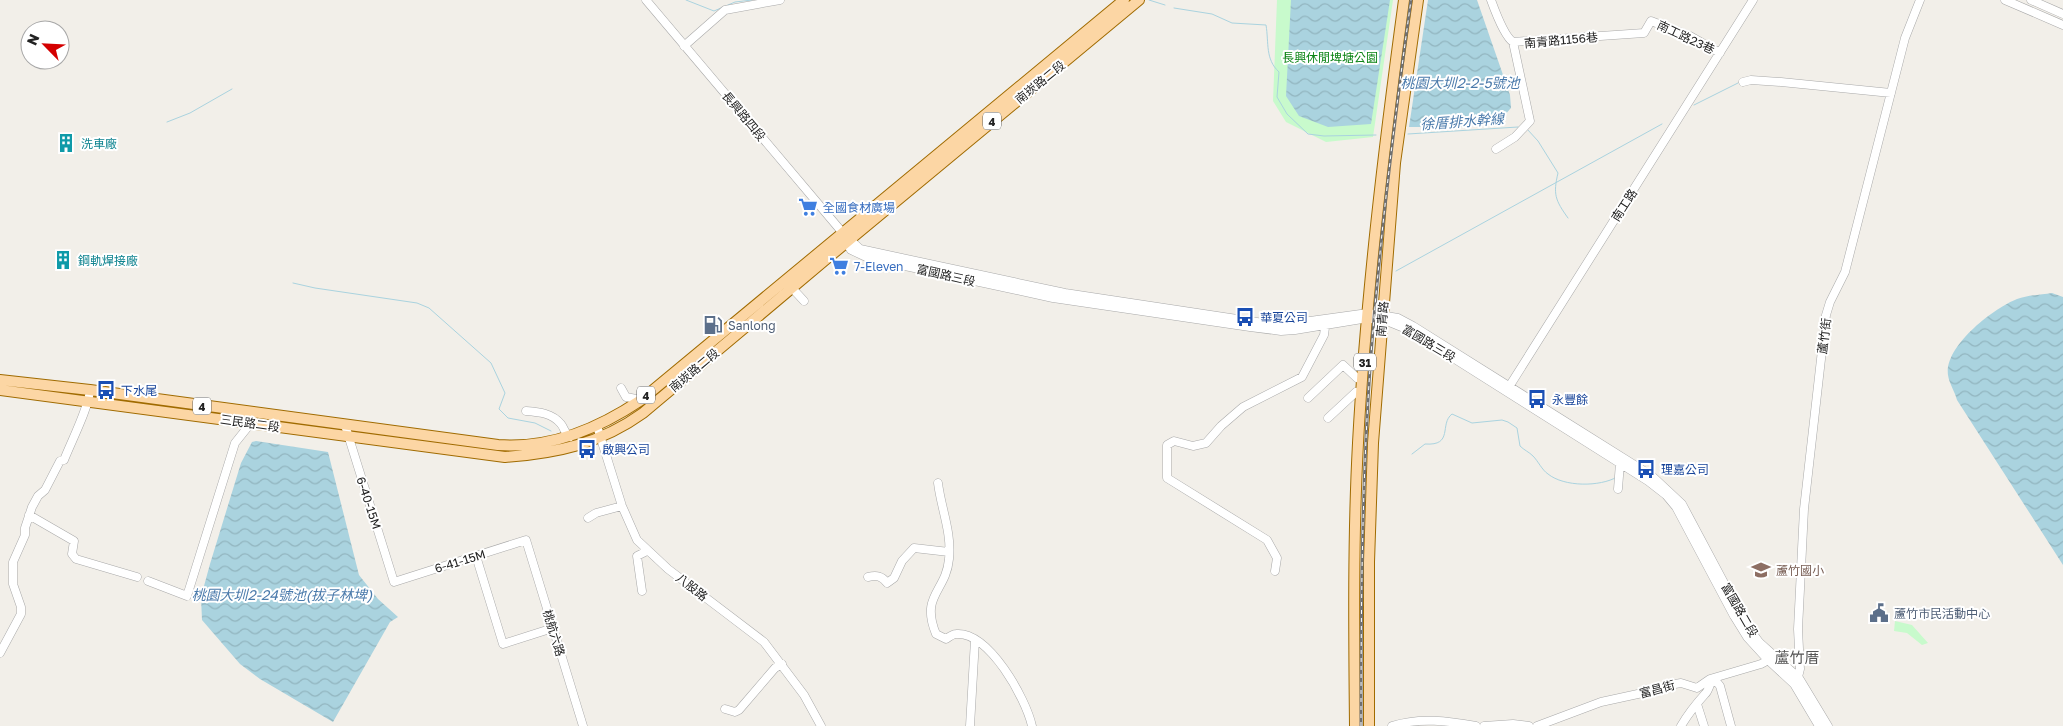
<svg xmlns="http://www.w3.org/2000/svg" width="2063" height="726" viewBox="0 0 2063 726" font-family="'Golos Text','Noto Sans TC',sans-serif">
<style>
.park{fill:#c8facc}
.water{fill:url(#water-waves)}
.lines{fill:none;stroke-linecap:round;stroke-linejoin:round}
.stream{stroke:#aad3df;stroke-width:1}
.minor-casing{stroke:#a9a9a9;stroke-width:9}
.major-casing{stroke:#a06b00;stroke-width:12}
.minor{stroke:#fff;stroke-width:8}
.major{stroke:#fcd6a4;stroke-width:10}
.rail-casing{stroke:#707070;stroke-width:3}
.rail{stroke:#fff;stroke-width:1;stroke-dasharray:4;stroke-linecap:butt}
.labels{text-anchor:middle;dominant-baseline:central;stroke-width:4;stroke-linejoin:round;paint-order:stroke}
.shield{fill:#fff;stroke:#646464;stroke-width:1}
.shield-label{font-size:11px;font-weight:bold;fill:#222}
.street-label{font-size:12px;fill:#222;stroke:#fff}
.park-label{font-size:12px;fill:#0c8416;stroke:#fff}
.culture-label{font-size:12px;fill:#0d838f;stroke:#fff;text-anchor:start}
.shop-label{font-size:12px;fill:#366cbe;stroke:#fff;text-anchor:start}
.transit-label{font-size:12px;fill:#164399;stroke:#fff;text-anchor:start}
.service-label{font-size:12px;fill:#4e5e75;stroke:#fff;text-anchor:start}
.education-label{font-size:12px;fill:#785e54;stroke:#fff;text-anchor:start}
.water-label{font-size:14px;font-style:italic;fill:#4a7aab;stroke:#fff}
.quarter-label{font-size:15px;fill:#555;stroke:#fff}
</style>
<defs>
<pattern id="water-waves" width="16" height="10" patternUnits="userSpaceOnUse" patternTransform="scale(1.25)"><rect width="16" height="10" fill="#aad3df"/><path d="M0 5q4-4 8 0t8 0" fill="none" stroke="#92b5bf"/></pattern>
</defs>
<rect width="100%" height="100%" fill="#f2efe9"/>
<path class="park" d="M 1277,0 L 1393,0 L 1373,137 L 1326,142 L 1286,122 L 1273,101 Z
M 1895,621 L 1912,625 L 1928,643 L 1922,645 L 1907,633 L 1894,631 Z"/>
<path class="water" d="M 1291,0 L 1390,0 L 1371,124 L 1328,127 L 1299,116 L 1286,96 Z
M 1428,0 L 1477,0 L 1510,95 L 1511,108 C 1508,111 1504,117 1500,119 C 1484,129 1430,127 1409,127 Z
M 2052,293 L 2063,297 L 2063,565 L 1957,400 C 1955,392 1949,383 1948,375 C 1944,346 1994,308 2017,299 C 2028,295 2041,295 2052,293 Z
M 256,441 L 328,452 L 359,575 L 378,599 L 398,617 L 390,622 L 333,722 L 260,679 L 240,664 L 202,620 L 201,597 L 210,564 L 241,463 L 252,442 Z"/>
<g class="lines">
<path class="stream" d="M 686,0 L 714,11 L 735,2 L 752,0
M 1149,0 L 1165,5
M 1174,8 L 1212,14 L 1232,23 L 1266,25 C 1269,43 1265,59 1279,72 L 1277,97 L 1287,114 L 1308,134 L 1324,136 L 1376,135
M 1694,105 L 1738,83
M 167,122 L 190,113 L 232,89
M 1527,129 L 1538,141 L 1558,173 C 1553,194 1555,200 1568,218
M 1408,134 L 1518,127
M 1396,271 L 1662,124
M 293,283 L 315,288 L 417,303 L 429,308 L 491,363 L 505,393 L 499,409 L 508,418 L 535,423 L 551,431
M 1412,454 L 1425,444 C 1454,446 1439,424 1452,414 L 1472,423 L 1502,420 L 1508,422 L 1517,428 L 1520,446 C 1524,450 1529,452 1533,456 C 1538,461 1542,470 1548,474 C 1564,487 1600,487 1617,477"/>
<g class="minor-casing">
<path id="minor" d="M 646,0 L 842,232 L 860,249 L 1065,293 L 1270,324 L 1281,325 L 1368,313 L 1398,318 L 1413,326 L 1652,476 L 1682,504 L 1747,626 L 1759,642 L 1799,678 L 1828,726
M 1491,0 C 1495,11 1504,36 1513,42 L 1644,33 L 1651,21 L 1690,36 L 1720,53
M 2005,0 L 2063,25
M 2031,0 L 2063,14
M 684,46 L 725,10 L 780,0
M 1743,82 L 1751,80 L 1781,82 L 1891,93
M 1496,149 L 1515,137 L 1530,121 L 1513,42
M 844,239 L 851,250 L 868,258 L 1053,298 L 1250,327 L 1281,331 L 1295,330 L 1362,319 L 1382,319 L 1409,330 L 1648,481 L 1666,495 L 1676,507 L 1734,616 L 1747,637 L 1768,660 L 1794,684 L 1819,726
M 792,288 L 804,301
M 621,388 L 626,397 L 641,400
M 1507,390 L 1753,0
M 1308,398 L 1343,365 L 1357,378
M 526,411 C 539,412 552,413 561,424 C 565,429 564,433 570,437
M 1328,418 L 1356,392
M 345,425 L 394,582 L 526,540 L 583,726
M 597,426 L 622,506 L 637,540 L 668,569 L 764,642 L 804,695 L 821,726
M 938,483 C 941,508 952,533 949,559 C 946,592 920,595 936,634 L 946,639 C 949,637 953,634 956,634 C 989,631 1026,699 1032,726
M 1618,489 L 1620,463 L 1622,460
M 29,515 L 74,541 L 72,554 L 76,559 L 137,577
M 588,518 L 596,513 L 622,506
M 476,556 L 503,644 L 553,628
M 1275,571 L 1277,558 L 1267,540 L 1167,478 L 1167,445 L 1174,441 L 1193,446 L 1206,443 L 1221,426 L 1243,407 L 1302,377 L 1324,335 L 1326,320
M 868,577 C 877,575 882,576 887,583 L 894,578 L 902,561 L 914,548 L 949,552
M 148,581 L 187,596 L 235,443 L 251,423
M 642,591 L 637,556 L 647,551
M 0,653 L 21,614 L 21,607 L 13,584 L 13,562 L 25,535 L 25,528 L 32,507 L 38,496 L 45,490 L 60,461 L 64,460 C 71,442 89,407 90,390
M 1797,681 L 1800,669 L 1798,629 L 1804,509 L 1826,315 L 1830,302 L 1845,272 L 1905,38 L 1920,0
M 1697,704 L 1704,726
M 725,709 L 735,712 L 739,710 L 775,668 L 782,664
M 970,726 L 975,640
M 1392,726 C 1419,717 1449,721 1476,726
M 1484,726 L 1513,724 L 1529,726
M 1537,726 L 1601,702 L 1647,692 L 1675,684 L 1681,683 L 1697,688 L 1710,679 L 1761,664 L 1770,659
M 1681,726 C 1688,714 1696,704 1705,694 C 1708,692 1709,686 1711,683 L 1716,681 L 1720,686 L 1731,726"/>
</g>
<g class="major-casing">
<path id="major" d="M 0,380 L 90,390 L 498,445 C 551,449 598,429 641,400 L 1124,0
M 0,390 L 505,457 C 557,453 600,444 643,413 L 824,261 L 1139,0
M 1355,726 C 1354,632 1353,537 1358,443 C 1366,295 1384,147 1404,0
M 1369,726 L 1369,562 L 1373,443 L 1395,163 L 1418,0"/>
</g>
<use href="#minor" class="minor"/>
<use href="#major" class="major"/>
<g class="rail-casing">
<path id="rail" d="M 1361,726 C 1361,606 1362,487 1370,368 C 1379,244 1394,122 1411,0"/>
</g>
<use href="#rail" class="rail"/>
</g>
<defs>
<g id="building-bare" transform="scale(1.5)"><path d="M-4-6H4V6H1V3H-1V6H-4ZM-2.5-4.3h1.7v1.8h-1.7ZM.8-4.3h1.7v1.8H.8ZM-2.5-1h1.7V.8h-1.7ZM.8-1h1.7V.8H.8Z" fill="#0f9aa8" stroke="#fff" stroke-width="2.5" paint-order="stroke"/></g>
<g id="supermarket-bare" transform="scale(1.5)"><path d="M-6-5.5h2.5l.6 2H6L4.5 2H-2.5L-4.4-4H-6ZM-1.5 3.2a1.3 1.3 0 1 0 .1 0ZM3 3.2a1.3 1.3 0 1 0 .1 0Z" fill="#3f7fe0" stroke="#fff" stroke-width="2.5" paint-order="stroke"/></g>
<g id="bus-bare" transform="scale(1.5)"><path d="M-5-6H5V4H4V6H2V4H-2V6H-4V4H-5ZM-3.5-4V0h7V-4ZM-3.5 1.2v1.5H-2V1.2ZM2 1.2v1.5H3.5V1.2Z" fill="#1a4fb4" stroke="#fff" stroke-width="2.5" paint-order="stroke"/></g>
<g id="fuel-bare" transform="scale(1.5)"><path d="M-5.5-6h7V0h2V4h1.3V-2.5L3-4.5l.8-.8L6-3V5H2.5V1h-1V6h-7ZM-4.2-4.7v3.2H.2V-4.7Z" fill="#5c6f8a" stroke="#fff" stroke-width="2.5" paint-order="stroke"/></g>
<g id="school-bare" transform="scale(1.5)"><path d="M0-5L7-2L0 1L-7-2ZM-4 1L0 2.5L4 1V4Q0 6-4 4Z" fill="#8d6e63" stroke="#fff" stroke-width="2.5" paint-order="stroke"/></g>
<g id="civic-bare" transform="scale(1.5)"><path d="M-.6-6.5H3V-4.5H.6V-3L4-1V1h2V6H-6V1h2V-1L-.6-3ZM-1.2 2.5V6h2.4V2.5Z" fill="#5c6f8a" stroke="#fff" stroke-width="2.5" paint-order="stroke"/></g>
</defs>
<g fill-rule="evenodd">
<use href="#building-bare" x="66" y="143"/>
<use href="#supermarket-bare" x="808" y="207"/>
<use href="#building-bare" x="63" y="260"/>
<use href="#supermarket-bare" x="839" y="266"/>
<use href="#bus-bare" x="1245" y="317"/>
<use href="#fuel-bare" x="713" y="325"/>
<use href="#bus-bare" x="106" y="390"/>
<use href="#bus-bare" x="1537" y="399"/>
<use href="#bus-bare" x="587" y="449"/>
<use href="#bus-bare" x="1646" y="469"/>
<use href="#school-bare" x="1761" y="570"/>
<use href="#civic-bare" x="1879" y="613"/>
</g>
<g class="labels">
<g class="shield">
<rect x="983" y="112.5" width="18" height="17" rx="4"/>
<rect x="1354" y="353.5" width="22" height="17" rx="4"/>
<rect x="637" y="386.5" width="18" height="17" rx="4"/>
<rect x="193" y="397.5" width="18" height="17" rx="4"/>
</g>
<g class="shield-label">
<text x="992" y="121">4</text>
<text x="1365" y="362">31</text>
<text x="646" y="395">4</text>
<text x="202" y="406">4</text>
</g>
<g class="street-label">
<text transform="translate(1686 37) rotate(25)">南工路23巷</text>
<text transform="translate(1561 40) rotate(-5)">南青路1156巷</text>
<text transform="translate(1040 82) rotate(-39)">南崁路二段</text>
<text transform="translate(744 116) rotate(50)">長興路四段</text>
<text transform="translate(1624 205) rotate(-57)">南工路</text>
<text transform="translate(946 275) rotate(13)">富國路三段</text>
<text transform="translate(1382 319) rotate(-85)">南青路</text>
<text transform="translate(1824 336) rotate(-83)">蘆竹街</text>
<text transform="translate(1429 343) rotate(31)">富國路三段</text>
<text transform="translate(694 370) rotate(-40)">南崁路二段</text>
<text transform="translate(250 423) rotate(8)">三民路二段</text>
<text transform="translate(369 503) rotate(72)">6-40-15M</text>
<text transform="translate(460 561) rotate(-17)">6-41-15M</text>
<text transform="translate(692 587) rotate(38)">八股路</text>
<text transform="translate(1740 610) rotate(60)">富國路二段</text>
<text transform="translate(554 633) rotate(73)">桃航六路</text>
<text transform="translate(1657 689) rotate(-15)">富昌街</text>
</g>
<g class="park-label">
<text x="1330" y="57">長興休閒埤塘公園</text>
</g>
<g class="culture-label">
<text x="81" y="143">洗車廠</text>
<text x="78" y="260">鋼軌焊接廠</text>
</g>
<g class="shop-label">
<text x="823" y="207">全國食材廣場</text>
<text x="854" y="266">7-Eleven</text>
</g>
<g class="transit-label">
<text x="1260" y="317">華夏公司</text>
<text x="121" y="390">下水尾</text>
<text x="1552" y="399">永豐餘</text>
<text x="602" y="449">啟興公司</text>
<text x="1661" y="469">理嘉公司</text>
</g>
<g class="service-label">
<text x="728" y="325">Sanlong</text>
<text x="1894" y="613">蘆竹市民活動中心</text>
</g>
<g class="education-label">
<text x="1776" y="570">蘆竹國小</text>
</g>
<g class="water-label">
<text x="1460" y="82">桃園大圳2-2-5號池</text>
<text transform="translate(1462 121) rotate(-4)">徐厝排水幹線</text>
<text x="282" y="594">桃園大圳2-24號池(拔子林埤)</text>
</g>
<g class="quarter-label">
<text x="1797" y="657">蘆竹厝</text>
</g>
</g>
<g transform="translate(45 45) rotate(294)"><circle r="24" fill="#ffffff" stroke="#a7a7a7"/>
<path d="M0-4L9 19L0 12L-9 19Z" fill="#d40000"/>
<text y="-8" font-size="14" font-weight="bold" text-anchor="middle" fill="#222222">N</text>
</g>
</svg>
